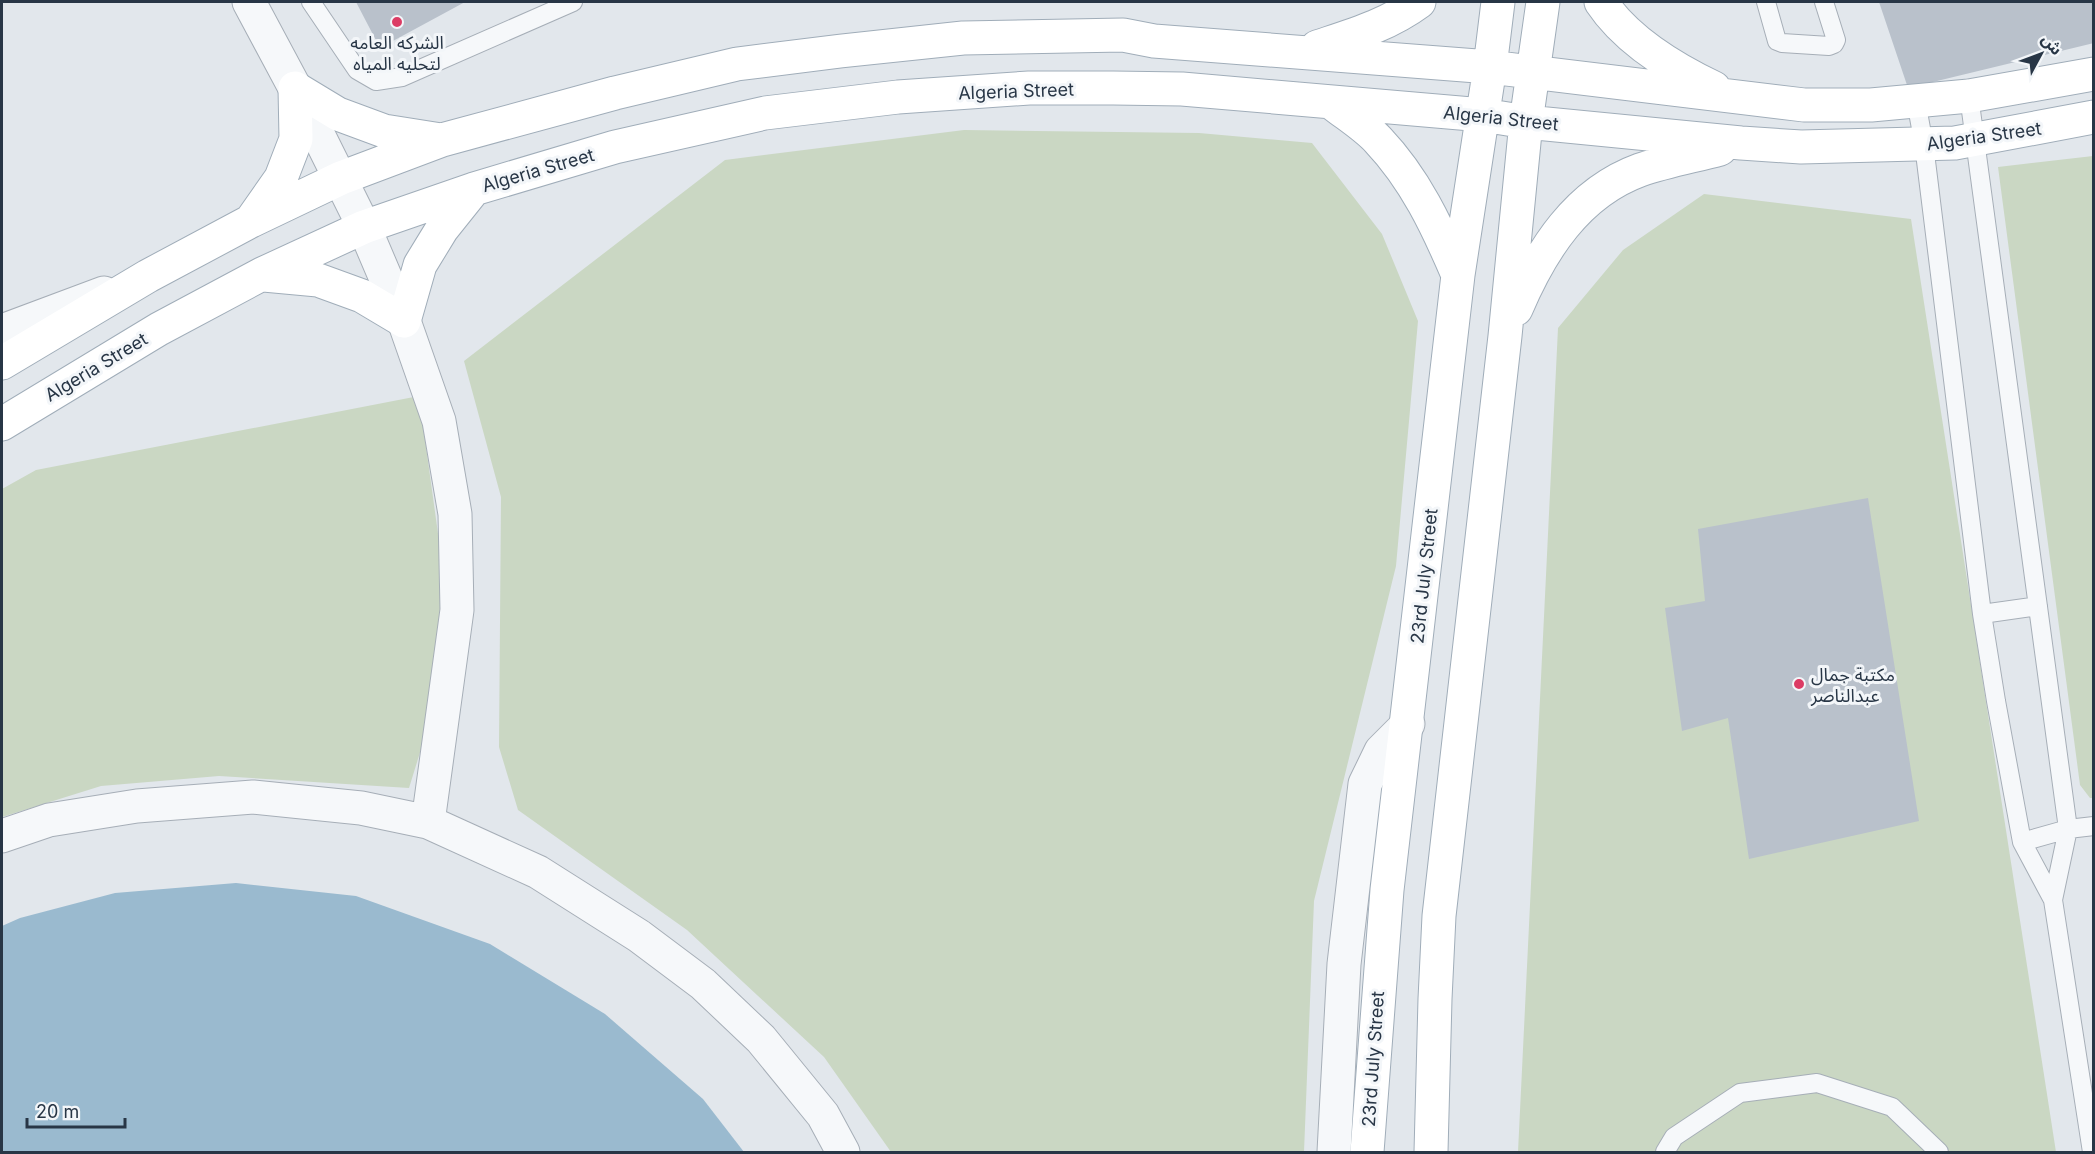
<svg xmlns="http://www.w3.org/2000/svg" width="2095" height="1154" viewBox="0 0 2095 1154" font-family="Inter,'Noto Sans Arabic',sans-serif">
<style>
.green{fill:#cad7c3}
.water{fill:#9abacf}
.building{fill:#b9c1cb}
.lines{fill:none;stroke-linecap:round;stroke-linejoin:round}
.lane-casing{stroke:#a6aeb7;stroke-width:20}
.street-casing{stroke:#a6aeb7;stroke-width:35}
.primary-casing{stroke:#a0adb9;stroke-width:35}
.lane{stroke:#f6f8fa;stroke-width:18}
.street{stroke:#f6f8fa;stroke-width:33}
.primary{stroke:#fff;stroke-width:33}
.poi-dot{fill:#dc3c65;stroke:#f3f6f9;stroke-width:2}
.labels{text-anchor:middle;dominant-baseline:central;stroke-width:6;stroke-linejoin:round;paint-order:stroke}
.poi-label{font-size:18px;fill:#283646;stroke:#f3f6f9}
.street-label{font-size:18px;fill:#283646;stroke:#f3f6f9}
</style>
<rect width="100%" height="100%" fill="#e2e7ec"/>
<path class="green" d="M 964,130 L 1199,133 L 1312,143 L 1382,234 L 1418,321 L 1396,566 L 1314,901 L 1304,1152 L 891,1152 L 824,1057 L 687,930 L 518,810 L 499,747 L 501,497 L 464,361 L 725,160 Z
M 2093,156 L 2094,798 L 2090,798 L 2080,785 L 1998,167 Z
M 1704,194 L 1911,219 L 2056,1152 L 1518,1152 L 1558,328 L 1623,250 Z
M 419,396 L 448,606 L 422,746 L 409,788 L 219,776 L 101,786 L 2,817 L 2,489 L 36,470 Z"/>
<path class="water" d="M 236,883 L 356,896 L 490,944 L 605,1014 L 703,1099 L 744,1152 L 2,1152 L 2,926 L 20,918 L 115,893 Z"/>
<path class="building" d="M 356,2 L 465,2 L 380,48 Z
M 1879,2 L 2094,2 L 2094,43 L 1908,88 Z
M 1868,498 L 1919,821 L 1749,859 L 1728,718 L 1682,731 L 1665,608 L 1705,601 L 1698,529 Z"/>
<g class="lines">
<g class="lane-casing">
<path id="lane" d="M 311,2 L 357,70 L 376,81 L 402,77 L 573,2
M 1766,2 L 1777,41 L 1782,43 L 1829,46 L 1834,44 L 1836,40 L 1824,2
M 1969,96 L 2068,829 L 2053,900
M 1916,101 L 1924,145 L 1982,614 L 1996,701 L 2022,842 L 2053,900 L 2092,1152
M 1982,614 L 2038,606
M 2022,842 L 2068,829 L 2094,826
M 1665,1152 L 1674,1137 L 1740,1093 L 1817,1083 L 1892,1107 L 1939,1152"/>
</g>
<g class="street-casing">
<path id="street" d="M 249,2 L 295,88 L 364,227 L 404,321 L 439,421 L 455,514 L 457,610 L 428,822
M 2,331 L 104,293
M 2,836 L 49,820 L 137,806 L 253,797 L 361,808 L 428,822 L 538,872 L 639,936 L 703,984 L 761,1039 L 823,1115 L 843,1152
M 1334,1152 L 1344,964 L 1365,784 L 1381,751 L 1408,724"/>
</g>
<g class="primary-casing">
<path id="primary" d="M 1601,2 C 1627,41 1672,68 1714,88
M 1317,47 C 1353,35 1388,25 1419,2
M 295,88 L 338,114 L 384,131 L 441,140
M 1332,103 C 1347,115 1365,126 1378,140 C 1415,179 1437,226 1458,275
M 253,218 L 281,178 L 296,139 L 295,88
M 264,275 L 318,280 L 362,296 L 404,321 L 420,265 L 442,229 L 474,189
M 1516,309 C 1541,250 1577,193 1640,170 C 1666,161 1694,156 1720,149
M 2,363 L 148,276 L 251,221 L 341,178 L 442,140 L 615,93 L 737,64 L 841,51 L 963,38 L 1123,35 L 1154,41 L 1490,67 L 1804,105 L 1871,105 L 1969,96 L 2094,74
M 2,424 L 159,329 L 262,274 L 364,227 L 474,189 L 615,147 L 765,113 L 898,97 L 1029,88 L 1113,88 L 1182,89 L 1483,115 L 1526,122 L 1741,143 L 1801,147 L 1955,143 L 2094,117
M 1367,1152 L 1387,890 L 1458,275 L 1490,67 L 1498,2
M 1431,1152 L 1435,999 L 1439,916 L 1505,336 L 1526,122 L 1543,2"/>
</g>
<use href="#lane" class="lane"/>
<use href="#street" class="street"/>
<use href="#primary" class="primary"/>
</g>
<g class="poi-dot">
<circle cx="397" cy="22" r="6"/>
<circle cx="1799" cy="684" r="6"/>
</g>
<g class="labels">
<g class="poi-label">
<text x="397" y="42">الشركه العامه<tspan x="397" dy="21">لتحليه المياه</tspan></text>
<text x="1811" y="674" text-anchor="start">مكتبة جمال<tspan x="1811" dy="21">عبدالناصر</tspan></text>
</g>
<g class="street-label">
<text transform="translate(1016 91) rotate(-2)">Algeria Street</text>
<text transform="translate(1501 118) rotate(6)">Algeria Street</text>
<text transform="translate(1984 136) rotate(-8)">Algeria Street</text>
<text transform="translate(538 170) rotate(-16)">Algeria Street</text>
<text transform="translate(96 367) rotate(-31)">Algeria Street</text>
<text transform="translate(1424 576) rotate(-84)">23rd July Street</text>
<text transform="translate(1373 1059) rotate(-86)">23rd July Street</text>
</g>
</g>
<rect width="2095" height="1154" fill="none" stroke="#283646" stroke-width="6"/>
<g transform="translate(2041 54) rotate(49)" stroke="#f3f6f9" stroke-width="4.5" paint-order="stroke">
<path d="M0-4.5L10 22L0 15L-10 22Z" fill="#283646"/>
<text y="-9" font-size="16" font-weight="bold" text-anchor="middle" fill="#283646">ش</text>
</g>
<path d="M27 1118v9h98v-9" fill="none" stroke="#283646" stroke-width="3"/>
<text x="36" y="1118" font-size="18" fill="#283646" stroke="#f3f6f9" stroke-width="4.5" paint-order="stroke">20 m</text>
</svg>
